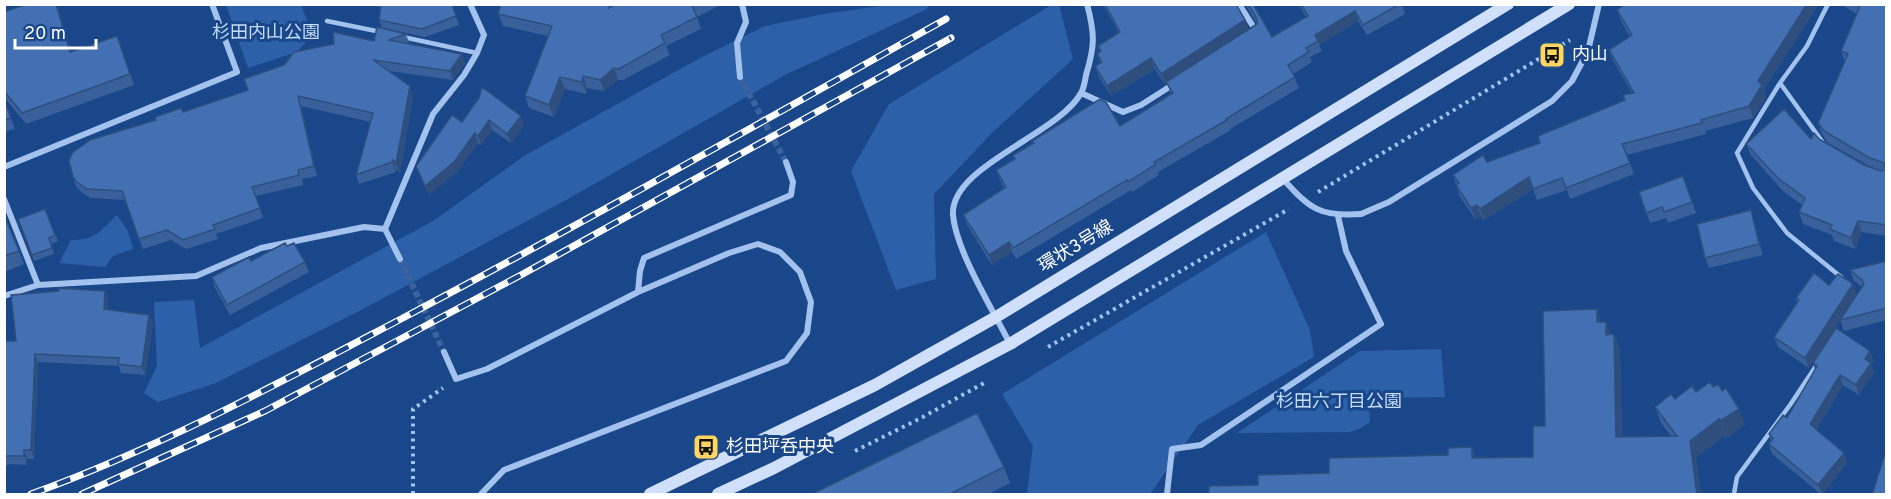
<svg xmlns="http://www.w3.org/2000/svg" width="1891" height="499" viewBox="0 0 1891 499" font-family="Overpass,'Noto Sans JP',sans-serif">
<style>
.green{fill:#2c60a9}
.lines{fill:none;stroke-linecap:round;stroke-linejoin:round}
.street-tunnel{stroke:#3c639c;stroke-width:6;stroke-dasharray:6 3;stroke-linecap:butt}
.path{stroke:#a3c2ee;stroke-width:4;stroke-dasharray:3 4.5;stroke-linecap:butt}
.lane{stroke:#a3c2ee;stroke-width:4.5}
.street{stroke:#a3c2ee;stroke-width:6}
.secondary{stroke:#d0e0fa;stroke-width:12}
.rail-casing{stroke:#fff;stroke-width:7}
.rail{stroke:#19478a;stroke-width:4.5;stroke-dasharray:14;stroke-linecap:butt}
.street-bridge{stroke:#a3c2ee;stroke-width:6}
.wall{fill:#39609a}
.shaded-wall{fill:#2e4e7d}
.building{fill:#4270b3;stroke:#2e4e7d;stroke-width:1.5}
.labels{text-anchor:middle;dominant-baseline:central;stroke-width:6;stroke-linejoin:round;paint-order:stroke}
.park-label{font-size:18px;fill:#c8ddfa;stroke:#19478a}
.poi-label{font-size:18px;fill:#fff;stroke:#19478a;text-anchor:start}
.street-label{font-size:18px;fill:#fff;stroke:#19478a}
</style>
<rect width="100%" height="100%" fill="#19478a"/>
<path class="green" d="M 1053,4 L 1059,5 L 1073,59 L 994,131 L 934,194 L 936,279 L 896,290 L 851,171 L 889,104 Z
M 226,5 L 301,5 L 313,34 L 297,52 L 248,68 Z
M 887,5 L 929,5 L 927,9 L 785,75 L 568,199 L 363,309 L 216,383 L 158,402 L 144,393 L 157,366 L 154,302 L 194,300 L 200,348 L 433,221 L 524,156 L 700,58 L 765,26 L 824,14 Z
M 117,215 L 128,231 L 133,249 L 113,256 L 105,267 L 59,263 L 71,240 C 96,240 99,232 117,215 Z
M 1266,232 L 1310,330 L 1314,357 L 1198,425 L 1150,494 L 1027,494 L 1033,446 L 1002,394 Z
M 1441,349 L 1445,397 L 1378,398 L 1369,409 L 1370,422 L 1361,428 L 1350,432 L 1237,433 L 1360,351 Z"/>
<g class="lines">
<path class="street-tunnel" d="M 740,77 L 786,162
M 400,259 L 444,352"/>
<path class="path" d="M 1318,192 L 1570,40
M 1048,347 L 1289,209
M 855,451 L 921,418 L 984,383
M 413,494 L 413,409 L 443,388"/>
<path class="lane" d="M 1828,4 L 1807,46 L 1780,83 L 1737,153 L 1753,188 L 1787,233 L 1841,277
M 327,21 L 381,32
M 403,37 L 477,53
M 1780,83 L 1824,144
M 1734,494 L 1737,477 L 1790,405 L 1818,363"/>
<path class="street" d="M 1239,4 L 1256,31
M 740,77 L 737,43 L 746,22 L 742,4
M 1081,93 L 1123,112 L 1141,105 L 1174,84
M 4,167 L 237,72 L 212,4
M 1283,179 C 1310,209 1320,217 1361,214
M 4,199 L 38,285
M 385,229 L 433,114 L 464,75 L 477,53 L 484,35 L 470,4
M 638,292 L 640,271 L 644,258 L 791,195 L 793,182 L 786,162
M 4,296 L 38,285 L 196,276 L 261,248 L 364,227 L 385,229 L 400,259
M 1010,344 C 993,310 956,251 953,215 C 950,166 1058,135 1081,93 C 1084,88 1085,81 1086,75 C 1095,46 1095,34 1087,4
M 444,352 L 456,379 L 487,369 L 638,292 L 729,253 L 758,244 L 780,252 L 800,272 L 811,302 L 807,333 L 786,361 L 504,470 L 481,494
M 1167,494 L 1172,449 L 1201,445 L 1381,324 L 1346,251 L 1338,216"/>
<path class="secondary" d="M 650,494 L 875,385 L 996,317 L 1508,4
M 718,494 L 774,468 L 1010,344 L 1569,4"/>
<g class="rail-casing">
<path id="rail" d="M 31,494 C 159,448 281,382 401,319 C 585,222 765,120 946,19
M 82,494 L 265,411 L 521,275 L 951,38"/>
</g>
<use href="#rail" class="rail"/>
<path class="street-bridge" d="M 1361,214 L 1389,202 L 1552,101 L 1572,81 L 1588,51 L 1599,4"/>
</g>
<path class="wall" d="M 27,4 L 57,4 L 71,52 L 117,36 L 134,85 L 26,124 L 4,97 L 4,12 Z
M 376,4 L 452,4 L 459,25 L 425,37 L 382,28 L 379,20 L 381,7 L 377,7 Z
M 501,4 L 722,4 L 697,17 L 701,29 L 666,46 L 670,55 L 623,80 L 618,80 L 604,91 L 587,88 L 587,94 L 565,89 L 554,117 L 529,108 L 525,96 L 548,36 L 503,26 L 498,14 Z
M 1103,4 L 1236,4 L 1248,29 L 1257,24 L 1245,4 L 1256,4 L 1254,6 L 1272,37 L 1306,17 L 1299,4 L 1402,4 L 1405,14 L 1367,35 L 1358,21 L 1319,45 L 1322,51 L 1310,57 L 1312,62 L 1293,74 L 1299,88 L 1230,129 L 1231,130 L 1158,172 L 1159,175 L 1132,192 L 1131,190 L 1016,259 L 1012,252 L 992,265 L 967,225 L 963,215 L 1004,188 L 1000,180 L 996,170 L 1014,160 L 1013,155 L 1033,144 L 1032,141 L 1120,126 L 1171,94 L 1167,83 L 1165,84 L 1155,69 L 1111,96 L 1099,77 L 1095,66 L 1100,63 L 1097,54 L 1100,52 L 1098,46 L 1119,33 Z
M 1625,4 L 1819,4 L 1764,89 L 1766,97 L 1753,118 L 1705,131 L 1706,134 L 1627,155 L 1634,174 L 1570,199 L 1567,190 L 1537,200 L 1533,189 L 1484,220 L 1481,216 L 1476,220 L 1460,197 L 1453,175 L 1540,143 L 1625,100 L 1632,93 L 1613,61 L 1609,50 L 1630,37 L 1621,21 L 1617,10 Z
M 1840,4 L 1887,4 L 1887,236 L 1862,232 L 1855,249 L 1834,241 L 1832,235 L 1803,224 L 1799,212 L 1802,205 L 1783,191 L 1751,155 L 1746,144 L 1819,139 L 1864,165 L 1871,167 L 1828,143 L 1822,134 L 1818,123 L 1845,62 L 1841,51 L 1857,14 Z
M 406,34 L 409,43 L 408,44 L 465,63 L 453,80 L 389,71 L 413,95 L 400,173 L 396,169 L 396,172 L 359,184 L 356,175 L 371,122 L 301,106 L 317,176 L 302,179 L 303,185 L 256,196 L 263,218 L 216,234 L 218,239 L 186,249 L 171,240 L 143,249 L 125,200 L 91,198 L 81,192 L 76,186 L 73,177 L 183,112 L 248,90 L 374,41 Z
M 479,98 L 524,125 L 511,143 L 492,130 L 481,145 L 478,143 L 457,172 L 429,195 L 416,166 L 462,122 Z
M 4,100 L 15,129 L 4,132 Z
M 1683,176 L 1696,213 L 1668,223 L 1666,218 L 1650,223 L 1639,192 Z
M 45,209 L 58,241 L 51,244 L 54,254 L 34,261 L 18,219 Z
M 4,215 L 24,264 L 4,272 Z
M 1754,221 L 1763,255 L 1709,268 L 1705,258 Z
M 287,246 L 305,262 L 309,272 L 230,315 L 215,288 L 212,277 Z
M 1887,261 L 1887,320 L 1844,331 L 1840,320 L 1809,368 L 1778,347 L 1774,337 L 1797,303 L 1796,298 L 1829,285 L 1857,295 L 1862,287 L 1854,281 L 1850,270 Z
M 59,291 L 105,291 L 108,300 L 108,309 L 149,315 L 153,324 L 145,375 L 121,373 L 119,366 L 38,362 L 34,459 L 27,459 L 27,465 L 10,464 L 4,467 L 4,341 L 16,341 Z
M 1601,322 L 1611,334 L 1614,334 L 1620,351 L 1622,437 L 1671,436 L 1661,423 L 1655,407 L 1696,392 L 1713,387 L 1745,425 L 1726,438 L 1725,436 L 1696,457 L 1701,495 L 1209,495 L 1258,485 L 1329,473 L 1448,455 L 1472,447 L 1476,458 L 1533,457 L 1545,426 Z
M 1874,361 L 1871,365 L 1874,373 L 1859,395 L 1843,385 L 1816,430 L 1844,453 L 1847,463 L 1822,495 L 1772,454 L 1769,444 L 1771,441 L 1769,434 L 1787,418 L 1815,370 L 1813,363 Z
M 1004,467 L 1010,483 L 987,495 L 810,495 Z"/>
<path class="shaded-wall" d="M 56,4 L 57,4 L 74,63 L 70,52 Z
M 1807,4 L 1819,4 L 1764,89 L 1766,97 L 1753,118 L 1749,106 L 1758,81 Z
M 1355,11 L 1358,21 L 1319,45 L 1315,35 Z
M 1245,20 L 1249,30 L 1165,84 L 1161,74 Z
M 462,54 L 465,63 L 453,80 L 450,71 Z
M 1151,58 L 1155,69 L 1111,96 L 1107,86 Z
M 614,68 L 618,80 L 604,91 L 600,80 Z
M 583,76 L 587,88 L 587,94 L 582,82 Z
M 560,77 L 565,89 L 554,117 L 549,105 Z
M 410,86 L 413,95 L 400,173 L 396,164 Z
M 298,96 L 301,106 L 317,176 L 314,166 Z
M 521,116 L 524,125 L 511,143 L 507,134 Z
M 489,120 L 492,130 L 481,145 L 478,136 Z
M 475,133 L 478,143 L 457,172 L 429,195 L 425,186 Z
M 393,160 L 396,169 L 396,172 L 392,162 Z
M 1529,177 L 1533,189 L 1484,220 L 1480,209 Z
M 1477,205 L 1481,216 L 1476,220 L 1471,208 Z
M 1751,210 L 1754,221 L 1763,255 L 1759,244 Z
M 1858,221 L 1862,232 L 1855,249 L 1851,238 Z
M 1009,242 L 1012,252 L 992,265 L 989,255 Z
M 1853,284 L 1857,295 L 1809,368 L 1805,358 Z
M 105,291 L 108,300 L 108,317 L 104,309 Z
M 1597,309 L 1603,326 L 1597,322 Z
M 149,315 L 153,324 L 145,375 L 142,367 Z
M 1606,322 L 1612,338 L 1606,335 Z
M 1614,334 L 1620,351 L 1622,453 L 1616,437 Z
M 1870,351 L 1874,361 L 1871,365 L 1874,373 L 1859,395 L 1856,385 L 1865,359 Z
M 35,354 L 38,362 L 34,459 L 31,450 Z
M 1840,375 L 1843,385 L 1813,434 L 1810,424 Z
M 1739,409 L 1745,425 L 1726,438 L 1720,421 Z
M 1719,419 L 1725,436 L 1696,457 L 1701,495 L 1697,495 L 1690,441 Z
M 1472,447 L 1478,464 L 1472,458 Z
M 24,450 L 27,459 L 27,465 L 24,456 Z
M 1844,453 L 1847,463 L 1822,495 L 1818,485 Z"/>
<path class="building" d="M 27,4 L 56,4 L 70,52 L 117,36 L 130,74 L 22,113 L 4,91 L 4,12 Z
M 381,4 L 452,4 L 456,16 L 422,29 L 379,20 Z
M 501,4 L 610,4 L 609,8 L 616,4 L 694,4 L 692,6 L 697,17 L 661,35 L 665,43 L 619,69 L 614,68 L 600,80 L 583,76 L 582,82 L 560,77 L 549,105 L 525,96 L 552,26 L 498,14 Z
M 1105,4 L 1236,4 L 1245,20 L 1161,74 L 1151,58 L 1107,86 L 1095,66 L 1102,62 L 1097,54 L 1101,51 L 1098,46 L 1120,32 Z
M 1248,4 L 1253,4 L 1272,37 L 1308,16 L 1301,4 L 1400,4 L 1363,25 L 1355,11 L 1315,35 L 1318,41 L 1306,48 L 1309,52 L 1288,65 L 1295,77 L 1226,119 L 1227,120 L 1154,162 L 1155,165 L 1128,182 L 1127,180 L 1013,248 L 1009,242 L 989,255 L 963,215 L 1006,187 L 996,170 L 1015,159 L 1013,155 L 1034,143 L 1032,141 L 1100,99 L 1106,102 L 1120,126 L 1173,93 L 1166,82 L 1257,24 L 1257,19 Z
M 1625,4 L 1807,4 L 1758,81 L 1762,85 L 1749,106 L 1701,120 L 1702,123 L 1622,144 L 1630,163 L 1566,188 L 1562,178 L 1533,189 L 1529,177 L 1480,209 L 1477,205 L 1471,208 L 1456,185 L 1459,183 L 1453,175 L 1483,155 L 1487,162 L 1540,143 L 1538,136 L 1625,100 L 1623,95 L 1634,93 L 1609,50 L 1632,35 L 1617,10 Z
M 1857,4 L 1887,4 L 1887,225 L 1858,221 L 1851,238 L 1830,229 L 1832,225 L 1799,212 L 1805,198 L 1779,179 L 1746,144 L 1784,109 L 1811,139 L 1814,133 L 1819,139 L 1864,165 L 1881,171 L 1886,169 L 1884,163 L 1868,157 L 1824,131 L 1818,123 L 1848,54 L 1841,51 L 1860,6 Z
M 377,27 L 406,34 L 389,40 L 462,54 L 450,71 L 373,60 L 410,86 L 396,164 L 393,160 L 392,162 L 356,175 L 373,113 L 298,96 L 314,166 L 298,170 L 299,175 L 252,187 L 260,208 L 213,225 L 215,229 L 183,240 L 167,230 L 139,239 L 122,191 L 87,189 L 78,183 L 73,177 L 69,161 L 72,153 L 90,140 L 156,120 L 155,117 L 181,108 L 183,112 L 248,90 L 244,79 L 284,65 L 294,52 L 334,44 L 333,32 L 374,41 Z
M 482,87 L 521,116 L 507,134 L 489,120 L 478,136 L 475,133 L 454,162 L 425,186 L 416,166 L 452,115 L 462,122 L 479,98 Z
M 4,100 L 11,118 L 4,120 Z
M 1683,176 L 1692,202 L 1664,212 L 1662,207 L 1646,213 L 1639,192 Z
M 45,209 L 55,235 L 49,238 L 52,248 L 32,255 L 18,219 Z
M 1751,210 L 1759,244 L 1705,258 L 1697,224 Z
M 4,215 L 19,251 L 4,256 Z
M 285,243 L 287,246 L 294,243 L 305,262 L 227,305 L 212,277 L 249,257 L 251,261 Z
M 1887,261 L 1887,308 L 1840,320 L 1864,284 L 1862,280 L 1850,270 Z
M 1814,273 L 1829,285 L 1838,274 L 1853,284 L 1805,358 L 1774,337 L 1799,300 L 1796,298 Z
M 59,288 L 105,291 L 104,309 L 149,315 L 142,367 L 118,364 L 119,358 L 35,354 L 31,450 L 24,450 L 24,456 L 7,456 L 4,457 L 4,341 L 16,341 L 11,295 L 59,291 Z
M 1597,309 L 1597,322 L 1606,322 L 1606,335 L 1614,334 L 1616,437 L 1677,436 L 1655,407 L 1671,394 L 1675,399 L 1692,386 L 1696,392 L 1710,382 L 1713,387 L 1718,384 L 1722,391 L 1726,388 L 1739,409 L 1720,421 L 1719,419 L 1690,441 L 1697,495 L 1209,495 L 1209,486 L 1258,485 L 1258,475 L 1329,473 L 1329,458 L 1448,455 L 1448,448 L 1472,447 L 1472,458 L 1533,457 L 1533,426 L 1545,426 L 1543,311 Z
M 1836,328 L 1870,351 L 1865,359 L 1871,363 L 1856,385 L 1840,375 L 1810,424 L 1844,453 L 1818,485 L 1769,444 L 1773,438 L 1769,434 L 1783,415 L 1787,418 L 1817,366 L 1813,363 Z
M 977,413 L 1004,467 L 948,495 L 810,495 Z
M 1887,447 L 1887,495 L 1872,495 Z"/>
<defs>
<g id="bus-square" transform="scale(1.35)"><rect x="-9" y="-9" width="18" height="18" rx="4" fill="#ffd65f" stroke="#19478a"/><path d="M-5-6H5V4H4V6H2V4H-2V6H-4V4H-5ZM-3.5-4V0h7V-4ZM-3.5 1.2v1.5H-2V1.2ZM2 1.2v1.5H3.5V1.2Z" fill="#111"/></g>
</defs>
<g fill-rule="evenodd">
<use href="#bus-square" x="1552" y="55"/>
<use href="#bus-square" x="706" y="447"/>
</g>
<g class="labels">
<g class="park-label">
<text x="266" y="33">杉田内山公園</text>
<text x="1339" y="402">杉田六丁目公園</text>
</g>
<g class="poi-label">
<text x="1572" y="55">内山</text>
<text x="726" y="447">杉田坪呑中央</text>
</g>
<g class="street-label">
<text transform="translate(1076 247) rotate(-31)">環状3号線</text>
</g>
</g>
<rect width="1891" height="499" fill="none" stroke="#ffffff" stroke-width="12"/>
<path d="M15 39v9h81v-9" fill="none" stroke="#ffffff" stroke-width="3"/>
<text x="24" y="39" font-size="18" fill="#ffffff" stroke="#19478a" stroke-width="4.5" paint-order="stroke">20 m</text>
</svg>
